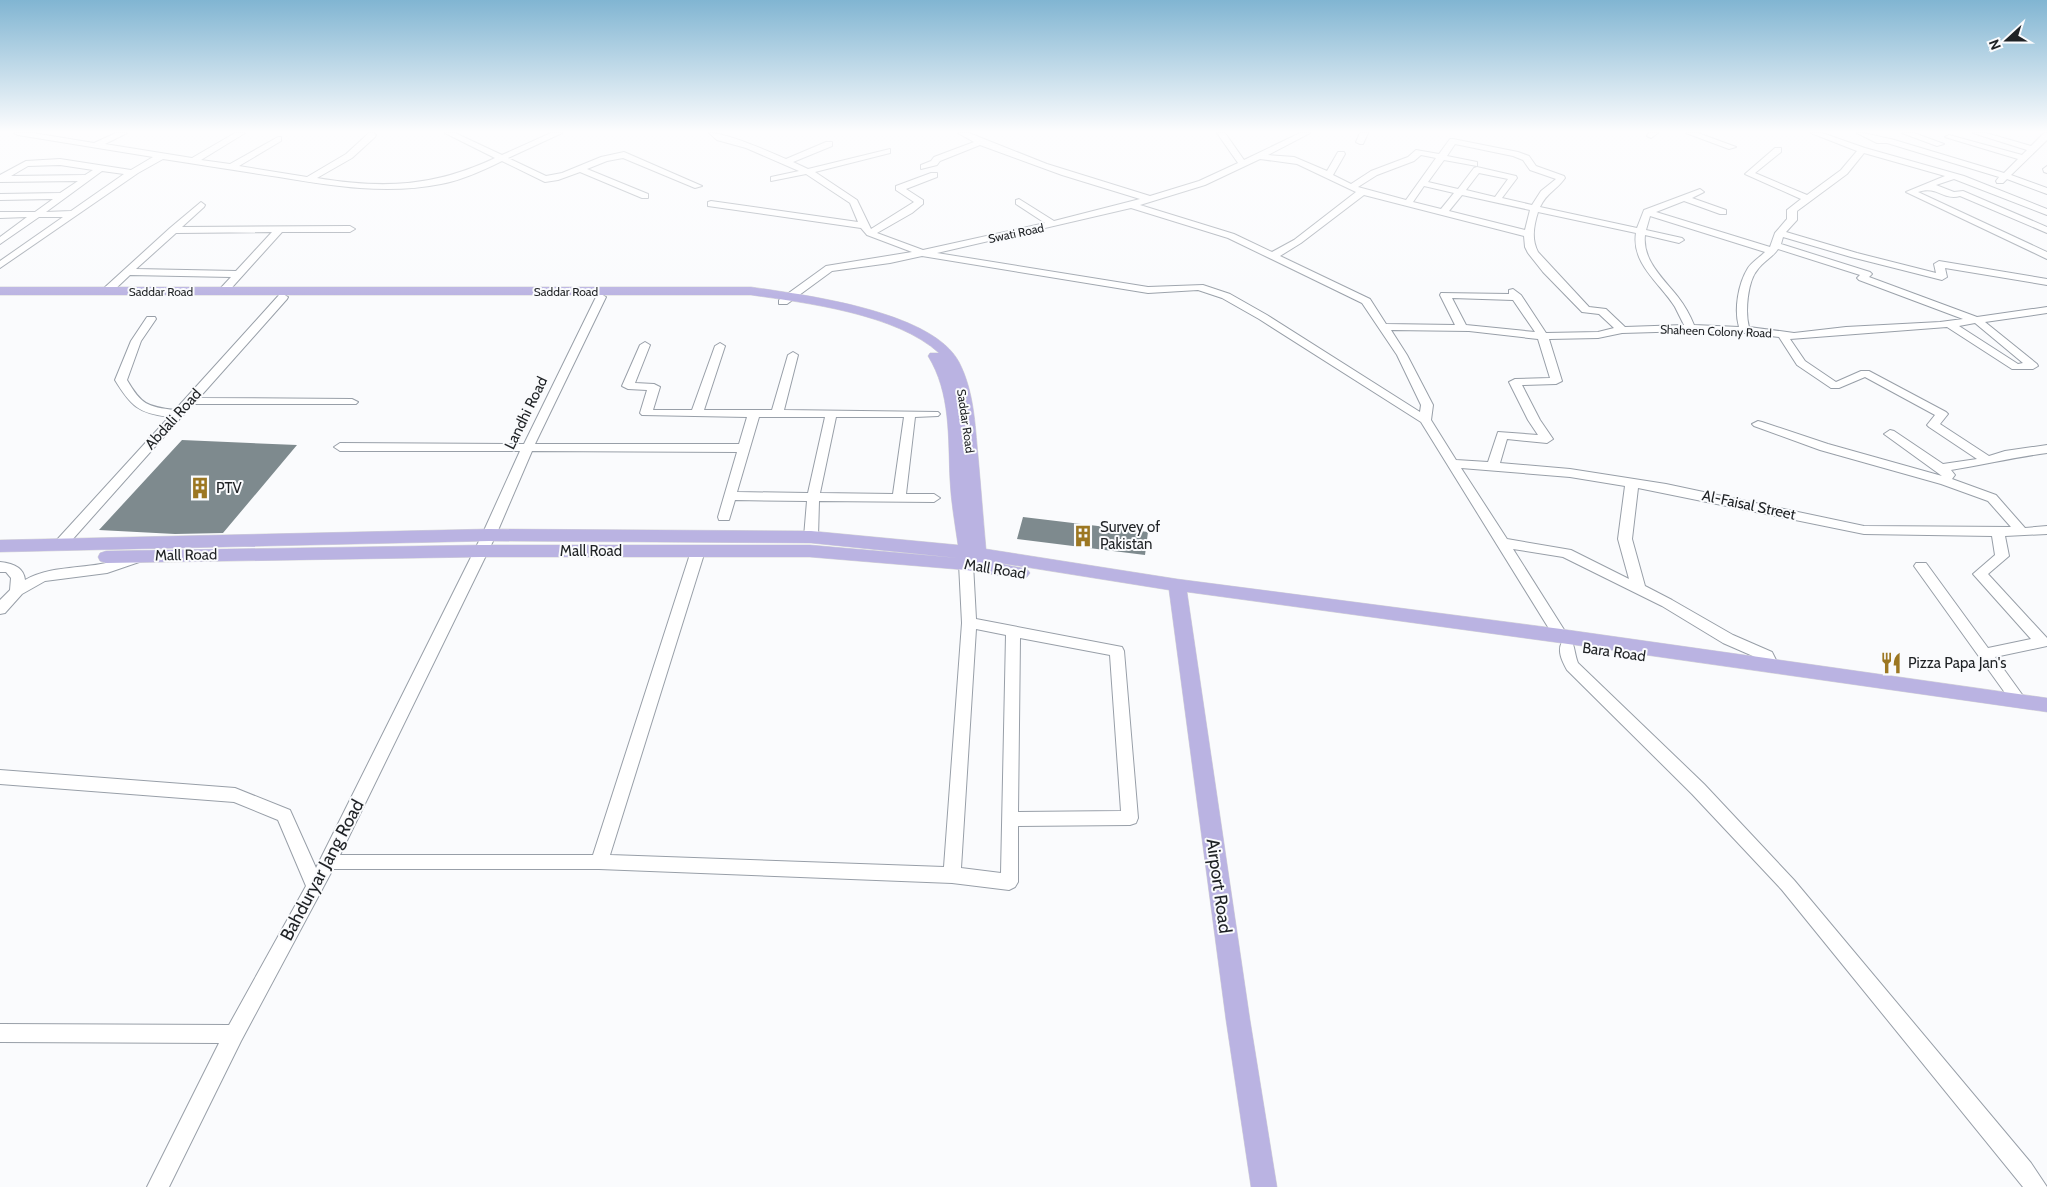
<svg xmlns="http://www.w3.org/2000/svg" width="2047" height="1187" viewBox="0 0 2047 1187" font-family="Cabin,sans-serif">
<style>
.building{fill:#7e8a8e}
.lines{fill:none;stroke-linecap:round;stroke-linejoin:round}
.minor-casing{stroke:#989fa8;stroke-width:2}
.major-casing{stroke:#d7d7d8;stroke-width:1}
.minor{fill:#fff;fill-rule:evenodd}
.major{fill:#bab3e2;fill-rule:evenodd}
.labels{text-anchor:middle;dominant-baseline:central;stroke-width:4;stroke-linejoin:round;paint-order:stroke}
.far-street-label{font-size:12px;fill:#1f2225;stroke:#fafbfd}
.street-label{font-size:15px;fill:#1f2225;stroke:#fafbfd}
.poi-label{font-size:15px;fill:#1f2225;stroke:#fafbfd;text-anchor:start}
.near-street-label{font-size:18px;fill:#1f2225;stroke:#fafbfd}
</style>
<rect width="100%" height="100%" fill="#fafbfd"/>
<path class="building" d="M 182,440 L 297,445 L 223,533 L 175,534 L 99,530 Z
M 1023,517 L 1148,532 L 1145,555 L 1017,539 Z"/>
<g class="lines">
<g class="minor-casing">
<path id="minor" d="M 14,133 L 33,133 L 94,143 L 116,133 L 127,133 L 105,144 L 192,158 L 235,133 L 245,133 L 201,160 L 230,164 L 278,137 L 281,137 L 281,141 L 239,166 L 307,177 L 346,154 L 369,133 L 373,133 L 376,135 L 375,137 L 352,158 L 317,178 C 383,189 434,187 495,158 L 445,133 L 455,133 L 502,155 L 551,133 L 562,133 L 508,158 L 546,176 L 562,173 L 601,157 L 624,152 L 702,186 L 695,188 L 623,158 L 607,161 L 587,169 L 648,194 L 648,198 L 642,198 L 580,172 L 558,180 L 545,182 L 502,161 C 482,171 462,180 441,184 C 387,195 332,186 279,177 C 240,171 201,165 163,159 L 138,173 L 0,268 L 0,261 L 63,217 L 39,217 L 0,244 L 0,237 L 27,217 L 0,218 L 0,212 L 35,212 L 53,199 L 0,200 L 0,194 L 60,193 L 78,181 L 0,182 L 0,175 L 26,161 L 60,159 L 131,170 L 153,157 L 18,135 ZM 60,165 L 93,170 L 85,175 L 11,176 L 28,166 ZM 102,171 L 124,174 L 71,211 L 46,212 Z
M 709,133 C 728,133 767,151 786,159 L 826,142 L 832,142 L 832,146 L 793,162 L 808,169 L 890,149 L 890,153 L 815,172 L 857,200 L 871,229 L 914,202 L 896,190 L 896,186 L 931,173 L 937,173 L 937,177 L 906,189 L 923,200 L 923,204 L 912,213 L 877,233 L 923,250 L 1045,223 L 1016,204 L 1016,200 L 1019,199 L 1054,221 L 1140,199 L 1062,175 L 980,145 L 940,161 L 937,165 L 921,169 L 921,165 L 931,161 L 934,157 L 974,142 L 958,133 L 969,133 L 1047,164 L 1150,196 L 1199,181 L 1238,163 L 1217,133 L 1225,133 L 1244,160 L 1300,133 L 1310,133 L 1268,155 L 1294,157 L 1327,171 L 1338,152 L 1344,152 L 1345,154 L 1333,175 L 1351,184 L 1371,171 L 1408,157 L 1416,150 L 1439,154 L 1450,139 L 1453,139 L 1518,152 L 1529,156 L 1536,166 L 1564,176 L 1565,178 C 1557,190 1547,192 1540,207 L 1637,228 L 1644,210 L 1700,189 L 1704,192 L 1692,198 L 1726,210 L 1726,214 L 1720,214 L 1684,201 L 1656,212 L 1770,247 L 1775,233 L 1787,219 L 1787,210 L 1801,199 L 1745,174 L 1775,148 L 1781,148 L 1781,152 L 1755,173 L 1807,195 L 1841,170 L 1857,151 L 1811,133 L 1822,133 L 1865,148 L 1964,176 L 2047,209 L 2047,215 L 1954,179 L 1936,185 L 1954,192 L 1963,191 L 2047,227 L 2047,233 L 1960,196 C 1944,201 1937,185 1918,192 L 2047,252 L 2047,259 L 1906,192 L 1945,176 L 1864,153 L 1847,174 L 1797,211 L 1797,220 L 1786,232 L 1857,253 L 1936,273 L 1934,264 L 1939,261 L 2047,279 L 2047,285 L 1945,268 L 1947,277 L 1942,280 L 1851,257 L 1783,237 L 1781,244 L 1870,272 L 1872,274 L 1869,277 L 1977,317 L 2047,307 L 2047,313 L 1985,322 L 2037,364 L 2038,366 L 2033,369 L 2012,369 L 1947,327 L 1790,339 L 1805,361 L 1836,382 L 1861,371 L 1869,371 L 1946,412 L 1948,414 L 1940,424 L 1989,456 L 2005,451 L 2047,445 L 2047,453 C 2015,457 1984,465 1951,470 L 1955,475 L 1952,479 L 1996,495 L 2025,528 L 2047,526 L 2047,534 L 2005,536 L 2009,556 L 1988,574 L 2047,638 L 2047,646 L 1995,657 L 2026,700 L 2023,704 L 2018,706 L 2013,704 L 1914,566 L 1916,563 L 1926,563 L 1988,648 L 2031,639 L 1973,574 L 1995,555 L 1992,536 L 1864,534 L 1638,488 L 1632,539 L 1645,586 L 1672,600 L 1733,635 L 1772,652 L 1779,666 L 1777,670 L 1772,672 L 1767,670 L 1762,660 L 1723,643 L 1662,606 L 1563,557 L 1513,549 L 1568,636 L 1566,640 L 1561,641 L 1556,640 L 1421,422 L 1259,319 L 1222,298 L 1198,290 L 1148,293 L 922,256 L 890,263 L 832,271 L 787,304 L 779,304 L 779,300 L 826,266 L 912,252 L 867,235 L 861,228 L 708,206 L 708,202 L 711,201 L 858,222 L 850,203 L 806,174 L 771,181 L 771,177 L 799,171 L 746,148 L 717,140 ZM 1455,144 L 1513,156 L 1523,160 L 1530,170 L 1556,179 L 1541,191 L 1532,205 L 1502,198 L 1517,178 L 1516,176 L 1477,167 L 1474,168 L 1458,189 L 1428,182 L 1444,160 L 1477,166 L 1477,162 L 1447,156 ZM 1421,155 L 1436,158 L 1406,200 L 1358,187 L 1377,175 L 1414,161 ZM 1260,159 L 1297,164 L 1356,192 L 1294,240 L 1272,252 L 1234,234 L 1140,205 L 1205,185 ZM 1479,173 L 1508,179 L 1495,197 L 1466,190 ZM 1424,186 L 1454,193 L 1441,209 L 1413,202 ZM 1364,195 L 1524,236 L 1525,247 L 1528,253 L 1543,272 L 1582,312 L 1599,314 L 1614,328 L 1598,332 L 1546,333 L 1521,295 L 1513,289 L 1509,290 L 1509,294 L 1441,293 L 1440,295 L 1455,325 L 1386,324 L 1370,299 L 1280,256 L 1301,243 ZM 1462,195 L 1530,210 L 1525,230 L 1449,211 ZM 1131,208 L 1228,238 L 1362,303 L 1397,355 L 1421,405 L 1420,412 L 1267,315 L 1230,294 L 1203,285 L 1148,287 L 937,253 ZM 1538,212 L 1636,233 C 1631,264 1661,284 1675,307 C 1678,313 1681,319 1684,325 L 1625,327 L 1606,309 L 1589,307 L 1538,252 C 1531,239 1534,225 1538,212 ZM 1650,216 L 1765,252 C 1760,257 1752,262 1748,268 C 1738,284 1734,310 1739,327 L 1694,325 C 1690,315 1685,306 1678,297 C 1664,279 1642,261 1645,235 L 1679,243 L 1684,240 L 1682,238 L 1646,230 ZM 1778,249 L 1860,275 L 1857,278 L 1859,280 L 1963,319 L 1940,322 L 1846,327 L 1794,333 L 1749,327 C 1745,313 1747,281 1758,269 C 1764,261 1773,257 1778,249 ZM 1452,298 L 1513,300 L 1535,332 L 1466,325 ZM 1975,323 L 2023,363 L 2018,364 L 1959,326 ZM 1391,330 L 1469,331 L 1538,339 L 1550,378 L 1515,379 L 1509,382 L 1528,420 L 1538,435 L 1498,432 L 1488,462 L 1456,460 L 1431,420 L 1433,405 L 1407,355 ZM 1690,331 L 1745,333 L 1779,337 L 1797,365 L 1831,388 L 1839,388 L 1865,377 L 1935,415 L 1927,425 L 1929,427 L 1977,459 L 1943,464 L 1894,431 L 1890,430 L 1884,434 L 1942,476 L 1828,444 L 1762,422 L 1758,421 L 1752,424 L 1754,426 L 1820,450 L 1941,484 L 1988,501 L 2011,527 L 1864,526 L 1666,484 L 1570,469 L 1500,463 L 1507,439 L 1547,443 L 1553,439 L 1540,420 L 1522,385 L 1556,384 L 1562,381 L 1549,339 L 1598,338 L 1622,333 ZM 1461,468 L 1570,477 L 1625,486 L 1618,539 L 1629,579 L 1571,550 L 1507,539 Z
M 1360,133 L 1368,133 L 1363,144 L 1360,144 L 1356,142 Z
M 1649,133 L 1658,133 L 1651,138 L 1647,136 Z
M 1686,133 L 1698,133 L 1736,147 L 1729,149 Z
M 1857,133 C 1869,133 1879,137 1891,139 L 2004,173 L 2018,159 L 1945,137 L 1949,135 L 2022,155 L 2027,150 L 1973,133 L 1986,133 L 2031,146 L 2044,133 L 2047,133 L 2047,140 L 2011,175 L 2047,188 L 2047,194 L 2007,179 L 2003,183 L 1997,183 L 1996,181 L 1999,177 L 1887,143 L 1877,143 Z
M 1902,133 L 1914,133 L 1944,144 L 1937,146 Z
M 2047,166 L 2047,173 L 2044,172 L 2043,169 Z
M 201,202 L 205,205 L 204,207 L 182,227 L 350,226 L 355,229 L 350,232 L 282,232 L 227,293 L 219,293 L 218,291 L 231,277 L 130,275 L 111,293 L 103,293 L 103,289 L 170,228 ZM 272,232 L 236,271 L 136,269 L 176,233 Z
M 283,294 L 288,297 L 287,299 L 199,398 L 352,399 L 358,402 L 356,404 L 193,404 L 64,549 L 54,549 L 52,546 L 54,543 L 169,417 C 138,413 131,406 115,380 L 131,341 L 147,317 L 155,317 L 156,319 L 141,341 L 127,380 C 141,404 147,407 175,410 L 279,295 Z
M 601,294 L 606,297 L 535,444 L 739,444 L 747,417 L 642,415 L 640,413 L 647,390 L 628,389 L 622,386 L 640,345 L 645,342 L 650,345 L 635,383 L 654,384 L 660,387 L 653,410 L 692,410 L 715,346 L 720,343 L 725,346 L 704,410 L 772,410 L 788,355 L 793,352 L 798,355 L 784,410 L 938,412 L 940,414 L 938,416 L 915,417 L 906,494 L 934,494 L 940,498 L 934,502 L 819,501 L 818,537 L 816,540 L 806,540 L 804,537 L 807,501 L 735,500 L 729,520 L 719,520 L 718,517 L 737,452 L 532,451 L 496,535 L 340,855 L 593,855 L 691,551 L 693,548 L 703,548 L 705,551 L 610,855 L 944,867 L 962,623 L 959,564 L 961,561 L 971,561 L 973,564 L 976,619 L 1122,647 L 1124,651 L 1138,818 L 1136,823 L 1130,825 L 1018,826 L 1018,882 L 1015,887 L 1009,890 L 952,883 L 599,869 L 333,869 L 241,1041 L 169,1187 L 147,1187 L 219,1043 L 0,1042 L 0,1024 L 229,1025 L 306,886 L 278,820 L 234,802 L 0,784 L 0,770 L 235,788 L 290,810 L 316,868 L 482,535 L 520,451 L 340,451 L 334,447 L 340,443 L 524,444 L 596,297 ZM 759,417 L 825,417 L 808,493 L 737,492 ZM 836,417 L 904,417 L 893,494 L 820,493 ZM 976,629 L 1006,635 L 1001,873 L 961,868 ZM 1020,638 L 1110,655 L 1121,811 L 1018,812 Z
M 140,552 L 145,554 L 147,557 L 145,560 L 107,573 L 45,581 L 22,594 L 5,613 L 0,614 L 0,600 L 10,590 L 11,578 L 6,572 L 0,572 L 0,562 C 11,563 24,567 25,580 C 50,566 78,569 106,563 C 117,561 129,556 140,552 Z
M 1567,641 L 1572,642 C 1575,648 1575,656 1578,663 L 1704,784 L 1794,880 L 2031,1163 L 2047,1187 L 2023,1187 L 1782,890 L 1692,794 L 1567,670 C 1562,661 1557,651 1562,642 Z"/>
</g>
<g class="major-casing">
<path id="major" d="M 0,287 L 751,287 C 805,295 932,311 959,362 C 974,391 975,424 978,455 C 981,486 983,518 986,549 L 1177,579 L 1561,629 L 2047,698 L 2047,712 L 1561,643 L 1187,592 L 1250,1020 L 1277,1187 L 1251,1187 L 1226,1020 L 1169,590 L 987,561 L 1027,569 L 1030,573 L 1027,577 L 1021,579 L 966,570 L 810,557 L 481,557 L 106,563 L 100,561 L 98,557 L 100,553 L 106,551 L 481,545 L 810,545 L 958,558 L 811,543 L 489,541 L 0,552 L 0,540 L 489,529 L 811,531 L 958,545 C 955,524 951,502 950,480 C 948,438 951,393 928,356 L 930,353 L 939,353 C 896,314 807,303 751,295 L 0,295 Z"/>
</g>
<use href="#minor" class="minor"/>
<use href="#major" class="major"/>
</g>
<linearGradient id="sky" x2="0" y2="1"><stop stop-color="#81b5d2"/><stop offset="0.44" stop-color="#fdfdfe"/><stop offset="1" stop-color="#fdfdfe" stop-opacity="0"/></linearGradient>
<rect width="2047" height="299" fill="url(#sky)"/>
<defs>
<g id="building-bare" transform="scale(1.725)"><path d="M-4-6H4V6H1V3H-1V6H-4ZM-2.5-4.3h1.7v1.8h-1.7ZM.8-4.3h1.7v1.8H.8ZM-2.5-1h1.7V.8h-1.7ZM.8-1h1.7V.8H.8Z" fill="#9c7722" stroke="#fafbfd" stroke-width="2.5" paint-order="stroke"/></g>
<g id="restaurant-bare" transform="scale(1.725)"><path d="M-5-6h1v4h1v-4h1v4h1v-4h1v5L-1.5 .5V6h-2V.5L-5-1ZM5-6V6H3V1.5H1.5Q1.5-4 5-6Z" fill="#9c7722" stroke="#fafbfd" stroke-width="2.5" paint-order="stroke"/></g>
</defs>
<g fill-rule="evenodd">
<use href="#building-bare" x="200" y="488"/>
<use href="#building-bare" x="1083" y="536"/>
<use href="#restaurant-bare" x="1891" y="663"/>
</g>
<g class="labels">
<g class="far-street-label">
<text transform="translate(1016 233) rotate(-12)">Swati Road</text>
<text x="161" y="291">Saddar Road</text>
<text x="566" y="291">Saddar Road</text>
<text transform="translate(1716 331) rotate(2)">Shaheen Colony Road</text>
<text transform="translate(966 421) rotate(82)">Saddar Road</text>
</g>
<g class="street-label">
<text transform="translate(526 413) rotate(-64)">Landhi Road</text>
<text transform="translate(173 419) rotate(-48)">Abdali Road</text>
<text transform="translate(1749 505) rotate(12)">Al-Faisal Street</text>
<text x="591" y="551">Mall Road</text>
<text transform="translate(186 555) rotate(-1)">Mall Road</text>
<text transform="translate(995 569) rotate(9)">Mall Road</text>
<text transform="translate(1614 652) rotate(8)">Bara Road</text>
</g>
<g class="poi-label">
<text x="216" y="488">PTV</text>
<text x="1100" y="527">Survey of<tspan x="1100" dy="17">Pakistan</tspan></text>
<text x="1908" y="663">Pizza Papa Jan's</text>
</g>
<g class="near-street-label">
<text transform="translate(322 870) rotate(-62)">Bahduryar Jang Road</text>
<text transform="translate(1219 886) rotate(82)">Airport Road</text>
</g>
</g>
<g transform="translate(2007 40) rotate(249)" stroke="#fafbfd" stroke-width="4" paint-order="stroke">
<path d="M0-4L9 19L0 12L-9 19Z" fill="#1f2225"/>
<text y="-8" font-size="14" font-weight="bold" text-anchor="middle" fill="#1f2225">N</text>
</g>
</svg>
